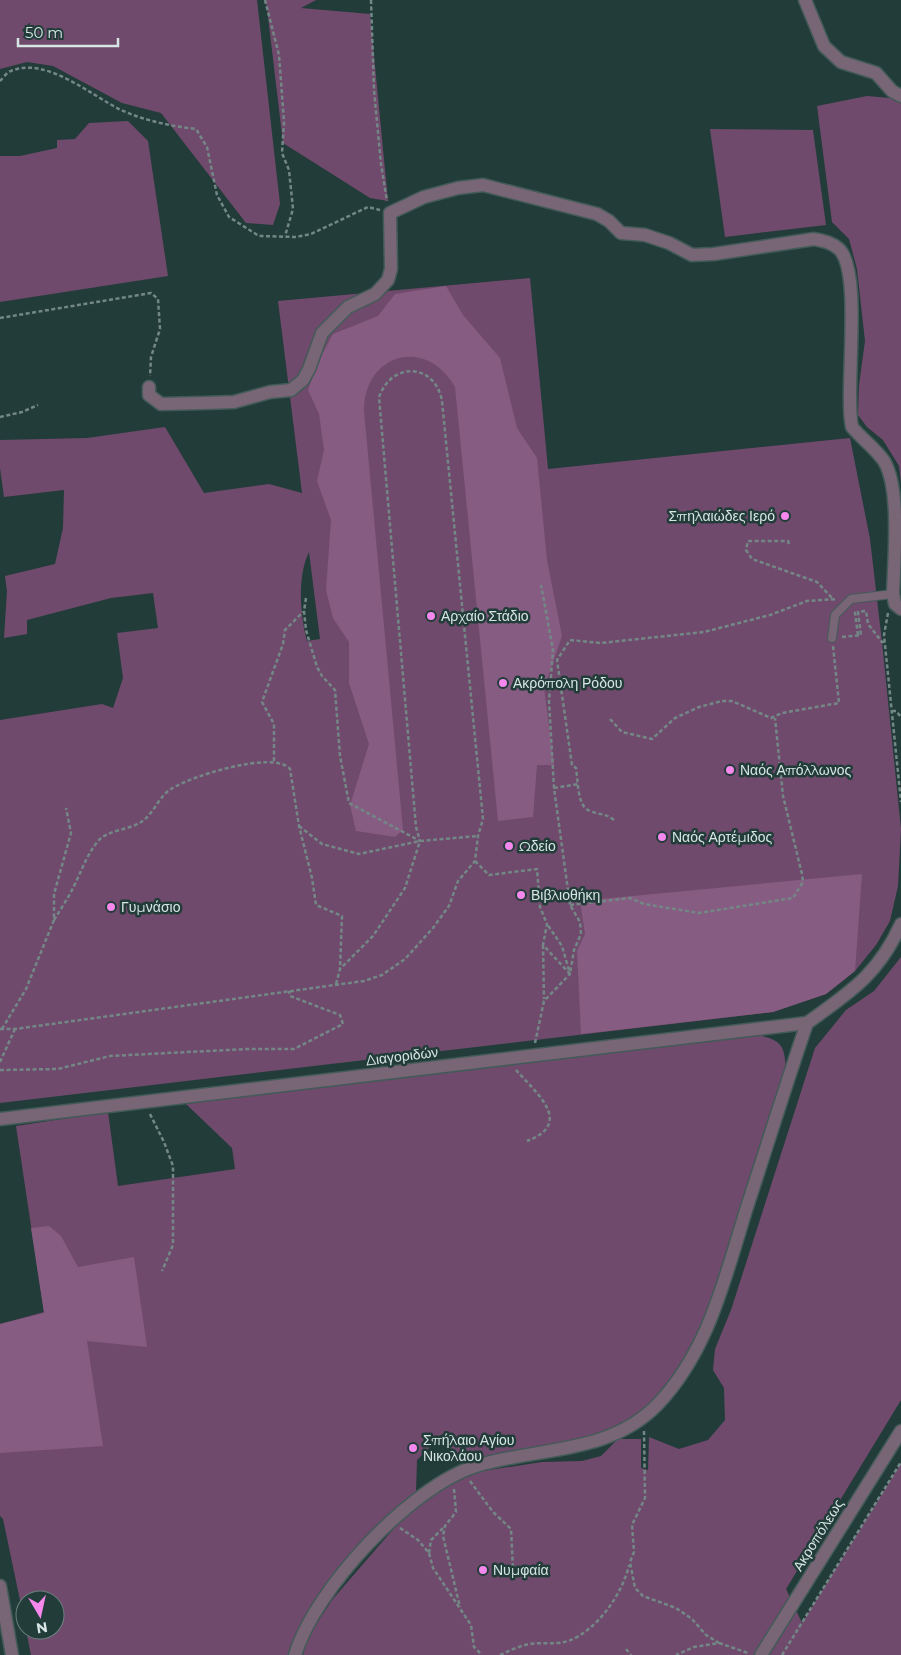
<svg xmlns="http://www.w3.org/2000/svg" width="901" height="1655" viewBox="0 0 901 1655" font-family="Montserrat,sans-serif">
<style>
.green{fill:#704a6c;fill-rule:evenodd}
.forest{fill:#865c82}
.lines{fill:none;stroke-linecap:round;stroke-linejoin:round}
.service-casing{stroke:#435b58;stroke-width:10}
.minor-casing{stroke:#435b58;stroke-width:15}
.tertiary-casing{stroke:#435b58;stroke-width:15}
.path{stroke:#738886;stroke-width:2.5;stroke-dasharray:4 2.5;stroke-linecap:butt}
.service{stroke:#786575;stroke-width:8}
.minor{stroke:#786575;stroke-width:12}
.tertiary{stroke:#786575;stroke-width:12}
.poi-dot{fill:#f688ed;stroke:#223c39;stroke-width:2}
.labels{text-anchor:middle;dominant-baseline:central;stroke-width:5;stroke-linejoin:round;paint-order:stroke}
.poi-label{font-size:14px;fill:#d7e6e4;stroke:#223c39;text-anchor:start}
.street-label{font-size:14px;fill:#d7e6e4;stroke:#223c39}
</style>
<rect width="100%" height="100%" fill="#223c39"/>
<path class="green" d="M 0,0 L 257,0 L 280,204 L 273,225 L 246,223 L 161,113 L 122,103 L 53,66 L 27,62 L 0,69 Z
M 266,0 L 316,0 L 301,8 L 370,14 L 388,201 L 370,198 L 283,143 Z
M 867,96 L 901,99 L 901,483 L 899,466 L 883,440 L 867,427 L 858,415 L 859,385 L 865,341 L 857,269 L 849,239 L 832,222 L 817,106 Z
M 128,121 L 148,141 L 168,276 L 0,302 L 0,156 L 20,156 L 57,148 L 57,140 L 75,139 L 89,123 Z
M 710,129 L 813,130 L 826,225 L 725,237 Z
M 530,278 L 548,469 L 850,438 L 870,539 L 882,642 L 901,829 L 898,886 L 890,921 L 876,945 L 855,971 L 826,994 L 773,1012 L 0,1103 L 0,720 L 102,704 L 113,708 L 123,678 L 117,633 L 158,628 L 153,593 L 111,598 L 27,620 L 27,634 L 4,638 L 7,591 L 5,576 L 55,564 L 63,528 L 64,490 L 4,497 L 0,468 L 0,440 L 87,438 L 165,427 L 204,493 L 269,484 L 302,493 L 278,301 ZM 309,552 L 320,639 L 307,641 C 300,614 297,577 309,552 Z
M 901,957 L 901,1400 L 786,1589 L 802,1623 L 901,1463 L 901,1655 L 303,1655 L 308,1637 L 332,1600 L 408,1512 L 450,1483 L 476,1472 L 542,1462 L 582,1461 L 601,1456 L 618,1439 L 641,1439 L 641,1468 L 648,1470 L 649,1437 L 679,1449 L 708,1440 L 725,1420 L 724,1388 L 713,1370 L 715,1349 L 731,1310 L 815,1048 L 846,1010 L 874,991 Z
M 757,1035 C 783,1040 785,1047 786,1072 L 703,1337 L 648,1409 L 594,1440 L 479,1460 L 455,1458 L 443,1434 L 417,1460 L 416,1491 C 373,1541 314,1594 288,1655 L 31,1655 L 26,1630 L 55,1630 L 55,1600 L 25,1600 L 25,1624 L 3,1519 L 0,1516 L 0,1324 L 44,1312 L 16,1126 L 108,1112 L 118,1186 L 235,1169 L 232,1148 L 185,1103 Z"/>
<path class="forest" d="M 446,286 L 463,315 L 500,358 L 517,428 L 537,458 L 547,560 L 562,636 L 544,688 L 554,765 L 537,765 L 533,817 L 498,821 L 455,387 C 426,336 364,353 364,411 L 403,830 L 395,837 L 356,831 L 350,805 L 369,744 L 349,683 L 349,642 L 333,618 L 326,590 L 331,520 L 317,481 L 324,450 L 319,414 L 308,390 L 318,362 L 333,334 L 378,316 L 395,294 Z
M 862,874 L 855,971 L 826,994 L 773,1012 L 581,1034 L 577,951 L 585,934 L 580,901 Z
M 49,1226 L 61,1236 L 78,1267 L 134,1257 L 147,1347 L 87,1341 L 103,1446 L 0,1453 L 0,1324 L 44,1313 L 31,1228 Z"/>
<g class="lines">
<g class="service-casing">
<path id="service" d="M 832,638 L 835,615 L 851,599 L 893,594"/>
</g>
<g class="minor-casing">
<path id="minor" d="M 805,0 L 824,46 L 841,62 L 876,73 L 892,91 L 901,96
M 149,387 L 149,395 L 161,404 L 204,403 L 234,402 L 270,392 L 291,390 L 303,380 L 309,369 L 322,333 L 348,307 L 375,294 L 388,280 L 391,269 L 390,213 L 424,197 L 458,188 L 483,185 L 597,214 L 609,221 L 621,233 L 645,235 L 669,243 L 692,255 L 714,254 L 814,239 C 823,241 831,242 839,249 C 863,272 844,392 852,427 C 862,439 875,448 884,461 C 901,489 894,560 893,594 L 895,604 L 901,609
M 0,1586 L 12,1655
M 295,1655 C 315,1589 410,1487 476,1466 C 537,1447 608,1455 657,1405 C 709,1351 725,1277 747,1207 C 767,1146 786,1084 807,1023"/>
</g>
<g class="tertiary-casing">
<path id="tertiary" d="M 0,1119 L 807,1023 C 850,992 878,975 901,924
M 761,1655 L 901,1431"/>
</g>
<path class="path" d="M 265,0 L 279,55 L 284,122 L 282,153 L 289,170 L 293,209 L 285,236
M 371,0 L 374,90 L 381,164 L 387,201
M 0,81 C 3,78 7,72 11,71 C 46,56 92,96 121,110 C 146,121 170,126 196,129 L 207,147 L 217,195 L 229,217 L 259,236 L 296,237 L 311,234 L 368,207 L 380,210
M 0,318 L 151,293 L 158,299 L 160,329 L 151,357 L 150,376
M 0,417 L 22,412 L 38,405
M 789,544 L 788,541 L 748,541 L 746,550 L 752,559 L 817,582 L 834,600
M 888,613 L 884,635 L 901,802
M 858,635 L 855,613 L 858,612
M 842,637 L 861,635 L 858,612 L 866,611 L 868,624 L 882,642 L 885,642
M 892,711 L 896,711 L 901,717
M 610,719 L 622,732 L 652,739 L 675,718 L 699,707 L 722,701 L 732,701 L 771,718 L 782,713 L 839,703 L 833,646
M 274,761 L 274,724 L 262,702 L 283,644 L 285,630 L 303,612
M 554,788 L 579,784
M 614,820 C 606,813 597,815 588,810 C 577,804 578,780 576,768 L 572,765 L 557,660 L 570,640 L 601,643 L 704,632 L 770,615 L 807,601 L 837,599
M 299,826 L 322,844 L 359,854 L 420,841 L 478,836
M 475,861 L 489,875 L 537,869 L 540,907 L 547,924 L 543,945 L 570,974 L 574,950 L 581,934 L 580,922 L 570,905 L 554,788 L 549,701 L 553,650 L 541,585
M 570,905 L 630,898 L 644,904 L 699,913 L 793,898 L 803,882 L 802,874 L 783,796 L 775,718
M 54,920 C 60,910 67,900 72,890 C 81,873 86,855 99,840 C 108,830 129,830 141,822 C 153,815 159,796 171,789 C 191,776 274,750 290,769 L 299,826 L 312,878 L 316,905 L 342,916 L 340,969
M 543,945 L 544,999
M 336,984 L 340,969 L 373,936 L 405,888 L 420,841
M 0,1029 L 15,1029 L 364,981 L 382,975 L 405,959 L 433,928 L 449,906 L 458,881 L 475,861 L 478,836 L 483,819 L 442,401 C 435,363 392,361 379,397 L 416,827 L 420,841 L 349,803 L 340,756 L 335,690 L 322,676 L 317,667 L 306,630 L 304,611 L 306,598
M 2,1029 L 26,989 L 54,920 L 54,894 L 71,833 L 66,808
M 535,1043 L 544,1001 L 570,974 L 562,946 L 547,924
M 0,1062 L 15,1029
M 0,1070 L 58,1069 L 110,1056 L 247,1049 L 294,1049 L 343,1024 L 340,1015 L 290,996 L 289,991
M 516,1070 C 535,1092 575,1123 527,1141
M 150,1114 L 164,1142 L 173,1166 L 173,1245 L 162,1271
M 644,1431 L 645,1498 L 632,1525 L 634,1552 L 630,1562 L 635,1588 L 643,1596 L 676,1608 L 692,1619 L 706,1635 L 719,1643 L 694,1647 L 676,1655
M 470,1481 L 493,1512 L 511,1529 L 513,1569
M 454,1489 L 456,1512 L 445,1526 L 443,1536 L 460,1607
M 400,1528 L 418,1540 L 429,1553 L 433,1568 L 471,1625 L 474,1647 L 482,1655
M 429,1553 L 431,1540 L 445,1526
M 719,1643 L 748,1653
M 626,1649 L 631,1655
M 500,1655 C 509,1651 519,1646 529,1644 C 542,1642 555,1645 568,1641 C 597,1631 623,1593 629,1565
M 782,1655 L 901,1462"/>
<use href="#service" class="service"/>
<use href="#minor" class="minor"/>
<use href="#tertiary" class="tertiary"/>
</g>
<g class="poi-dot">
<circle cx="785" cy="516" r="5"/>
<circle cx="431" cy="616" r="5"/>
<circle cx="503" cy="683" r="5"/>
<circle cx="730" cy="770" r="5"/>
<circle cx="662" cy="837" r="5"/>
<circle cx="509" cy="846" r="5"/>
<circle cx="521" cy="895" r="5"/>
<circle cx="111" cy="907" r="5"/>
<circle cx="413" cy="1448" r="5"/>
<circle cx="483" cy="1570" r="5"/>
</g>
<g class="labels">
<g class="poi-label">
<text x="775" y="516" text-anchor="end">Σπηλαιώδες Ιερό</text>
<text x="441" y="616">Αρχαίο Στάδιο</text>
<text x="513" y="683">Ακρόπολη Ρόδου</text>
<text x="740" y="770">Ναός Απόλλωνος</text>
<text x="672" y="837">Ναός Αρτέμιδος</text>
<text x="519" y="846">Ωδείο</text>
<text x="531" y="895">Βιβλιοθήκη</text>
<text x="121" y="907">Γυμνάσιο</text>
<text x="423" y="1440">Σπήλαιο Αγίου<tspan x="423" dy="16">Νικολάου</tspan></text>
<text x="493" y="1570">Νυμφαία</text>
</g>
<g class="street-label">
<text transform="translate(402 1056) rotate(-7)">Διαγοριδών</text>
<text transform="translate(818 1535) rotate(-58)">Ακροπόλεως</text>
</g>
</g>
<g transform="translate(40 1615) rotate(171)"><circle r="24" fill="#223c39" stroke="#6a807d"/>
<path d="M0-4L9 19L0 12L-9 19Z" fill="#f688ed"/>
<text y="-8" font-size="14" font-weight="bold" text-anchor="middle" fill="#d7e6e4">N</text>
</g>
<path d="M18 38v8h100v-8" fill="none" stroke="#d7e6e4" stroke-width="2.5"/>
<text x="25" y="38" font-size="15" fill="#d7e6e4" stroke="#223c39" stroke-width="4" paint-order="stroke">50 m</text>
</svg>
